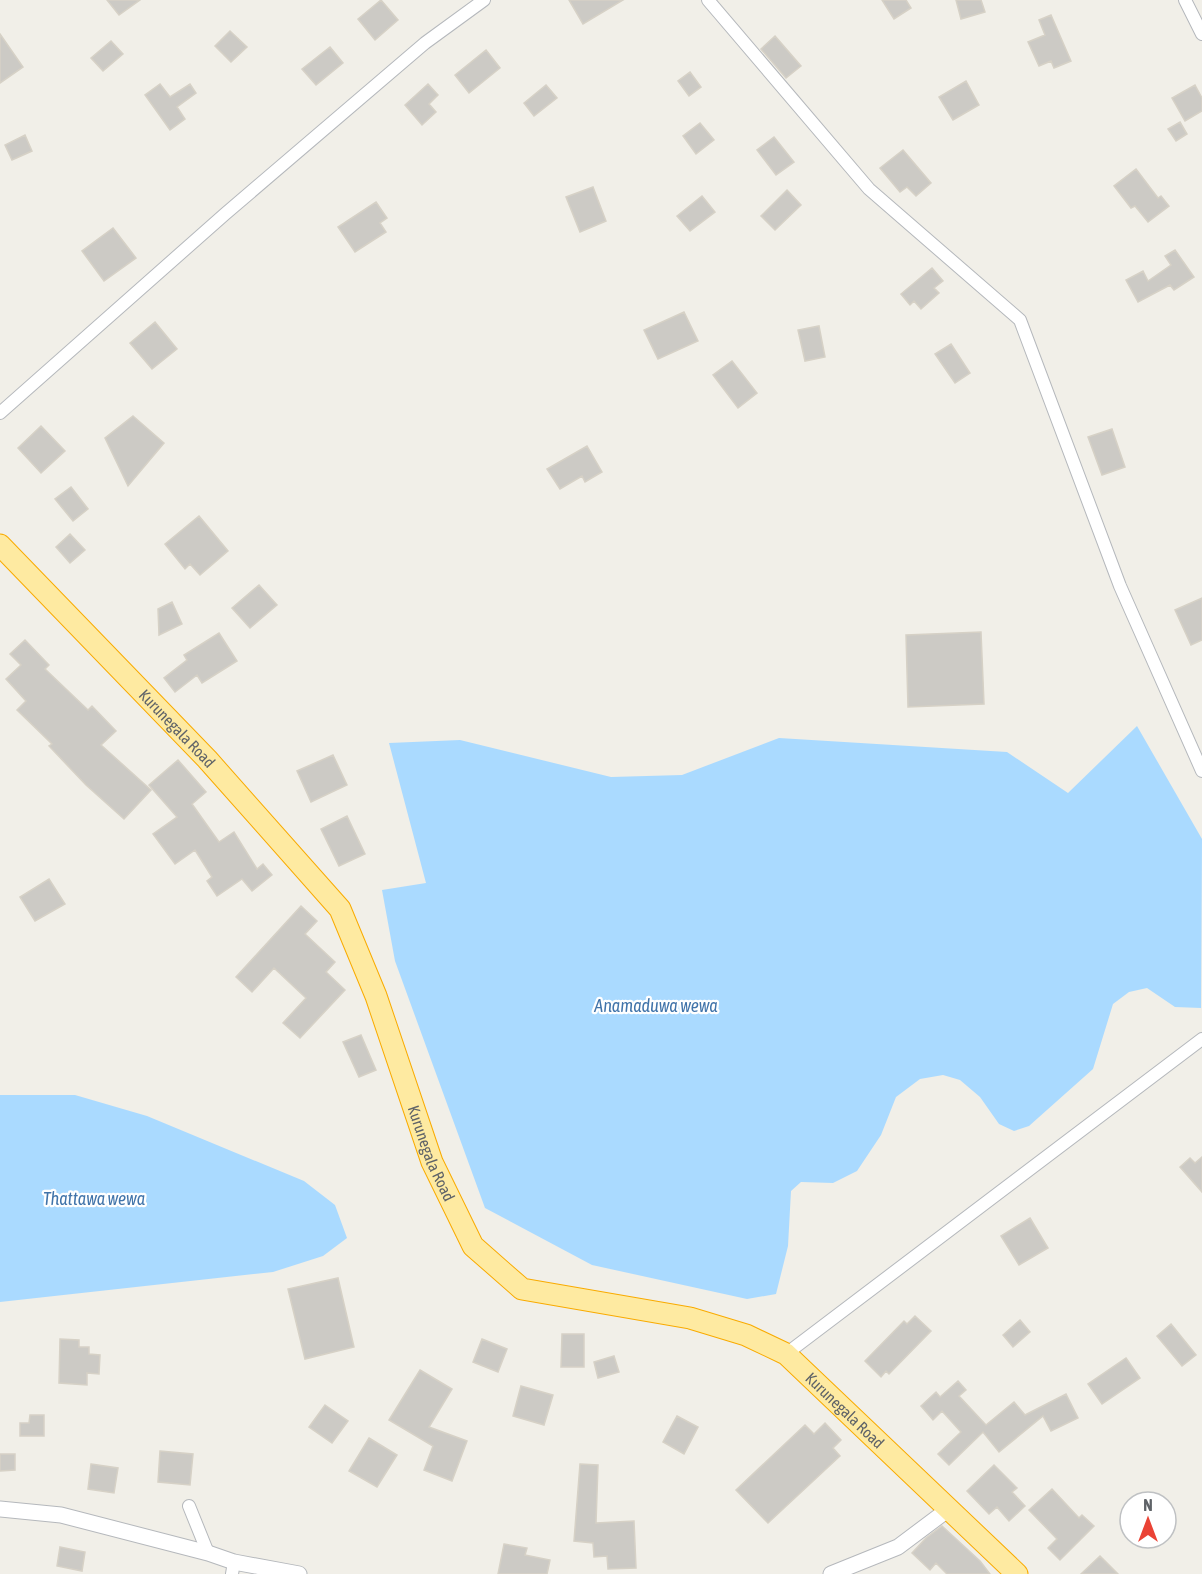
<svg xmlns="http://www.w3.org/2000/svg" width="1202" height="1574" viewBox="0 0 1202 1574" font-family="'Asap Condensed',sans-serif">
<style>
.water{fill:#aadaff}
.building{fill:#cccac5;stroke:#d6d1c6;stroke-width:1.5}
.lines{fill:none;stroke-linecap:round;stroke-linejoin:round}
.minor-casing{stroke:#b5b8bc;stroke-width:14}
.tertiary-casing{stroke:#b5b8bc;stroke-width:17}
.trunk-casing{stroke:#f9ab00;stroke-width:23}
.minor{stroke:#fff;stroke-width:12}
.tertiary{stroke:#fff;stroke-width:15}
.trunk{stroke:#feeaa1;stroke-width:21}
.labels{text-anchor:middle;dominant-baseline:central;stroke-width:4.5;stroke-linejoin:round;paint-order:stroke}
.street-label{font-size:16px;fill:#5f6368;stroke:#fff}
.water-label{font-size:18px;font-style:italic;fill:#4174aa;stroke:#fff}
</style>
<rect width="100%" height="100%" fill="#f1efe8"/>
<path class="water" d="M 1137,726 L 1202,839 L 1201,1008 L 1175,1007 L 1147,988 L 1129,992 L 1113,1004 L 1093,1069 L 1029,1126 L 1014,1131 L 999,1124 L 980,1097 L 960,1080 L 943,1075 L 920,1079 L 896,1097 L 881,1135 L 857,1171 L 833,1183 L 801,1182 L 791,1191 L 788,1246 L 776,1294 L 747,1299 L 592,1265 L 485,1208 L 395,961 L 382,890 L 426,883 L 389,743 L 460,740 L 611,777 L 682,775 L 779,738 L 1007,752 L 1068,793 Z
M 0,1095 L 75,1095 L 147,1116 L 304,1181 L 335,1205 L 347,1238 L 323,1256 L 273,1272 L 0,1302 Z"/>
<path class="building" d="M 107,0 L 140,0 L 119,15 Z
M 381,0 L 398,20 L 375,40 L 358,19 Z
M 569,0 L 623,0 L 583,24 Z
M 882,0 L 906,0 L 911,8 L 894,19 Z
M 956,0 L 981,0 L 985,12 L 961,19 Z
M 1051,15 L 1071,61 L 1054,68 L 1051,61 L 1039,66 L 1028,42 L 1045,35 L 1039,20 Z
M 230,31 L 247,47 L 231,62 L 215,46 Z
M 0,34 L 23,67 L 0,83 Z
M 775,36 L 801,66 L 786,78 L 761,49 Z
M 111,41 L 123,54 L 103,71 L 91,58 Z
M 330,47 L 343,63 L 316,85 L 302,69 Z
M 486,50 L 500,68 L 469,93 L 455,75 Z
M 690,72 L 701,87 L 689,96 L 678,81 Z
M 966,81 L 979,105 L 953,120 L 939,97 Z
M 160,84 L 170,97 L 190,84 L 196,93 L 177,107 L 185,119 L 170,130 L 145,95 Z
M 428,84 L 438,95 L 429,104 L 436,112 L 422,125 L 405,105 Z
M 546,85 L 557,98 L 534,116 L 524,103 Z
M 1195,85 L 1202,98 L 1202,111 L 1185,121 L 1172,98 Z
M 1180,122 L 1187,134 L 1176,141 L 1168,129 Z
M 700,123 L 714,140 L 696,154 L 683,136 Z
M 25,135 L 32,151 L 12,160 L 5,145 Z
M 774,137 L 794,162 L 776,175 L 757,150 Z
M 903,150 L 931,183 L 916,196 L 907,187 L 900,192 L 880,168 Z
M 1136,169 L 1158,198 L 1161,196 L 1169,206 L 1148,222 L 1135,206 L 1131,208 L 1114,186 Z
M 593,187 L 606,221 L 580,232 L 566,197 Z
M 787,190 L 801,205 L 775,230 L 761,216 Z
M 702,196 L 715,212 L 690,231 L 677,216 Z
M 376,202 L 387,218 L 380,223 L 386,232 L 355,252 L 338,227 Z
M 113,228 L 136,258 L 104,281 L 82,251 Z
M 1175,250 L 1194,277 L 1174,290 L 1170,285 L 1138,302 L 1126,280 L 1143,271 L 1148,281 L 1171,265 L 1165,256 Z
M 932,268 L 943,281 L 934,288 L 939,293 L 921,309 L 914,301 L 910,305 L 901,294 Z
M 684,312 L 698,341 L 658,359 L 644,330 Z
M 155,322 L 177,349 L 152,369 L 130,343 Z
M 819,326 L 825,357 L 805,361 L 798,330 Z
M 951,344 L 970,373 L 955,383 L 935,354 Z
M 732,361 L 757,393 L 738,408 L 713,375 Z
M 133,416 L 164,443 L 128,486 L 105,438 Z
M 41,426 L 65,451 L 41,473 L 18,448 Z
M 1112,429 L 1125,467 L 1102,475 L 1088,437 Z
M 587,446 L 602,472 L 585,482 L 582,476 L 560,489 L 547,469 Z
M 71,487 L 88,509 L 73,521 L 55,499 Z
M 199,516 L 228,551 L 200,575 L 190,564 L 185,569 L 165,544 Z
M 70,534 L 85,550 L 70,563 L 56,547 Z
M 259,585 L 277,605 L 250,628 L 232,608 Z
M 1202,598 L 1202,640 L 1191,645 L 1175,610 Z
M 172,602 L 182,624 L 159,635 L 158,609 Z
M 981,632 L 984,704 L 908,707 L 906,635 Z
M 219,633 L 237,661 L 202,683 L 197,675 L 175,692 L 164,678 L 187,660 L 184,655 Z
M 25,640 L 49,665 L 45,669 L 88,710 L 92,706 L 116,731 L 101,745 L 151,790 L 124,819 L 86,785 L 49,746 L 52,744 L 17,710 L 26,701 L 6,679 L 21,665 L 10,654 Z
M 333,755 L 347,785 L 311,802 L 297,771 Z
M 178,760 L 206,792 L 192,804 L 219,842 L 234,832 L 257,869 L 263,864 L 272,875 L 252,891 L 242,879 L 217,896 L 207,881 L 212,877 L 195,850 L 175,864 L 153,834 L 177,817 L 149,785 Z
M 347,816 L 365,854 L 339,866 L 321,829 Z
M 49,879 L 65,904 L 35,921 L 20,897 Z
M 301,906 L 317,921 L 305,934 L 335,962 L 326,972 L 345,990 L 300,1038 L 283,1023 L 306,998 L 274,968 L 252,992 L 236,977 Z
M 361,1035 L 376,1070 L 359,1077 L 343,1042 Z
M 1202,1157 L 1202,1192 L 1180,1167 L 1190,1158 L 1195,1163 Z
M 1030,1218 L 1048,1248 L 1019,1265 L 1001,1236 Z
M 338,1278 L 354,1347 L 305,1359 L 288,1289 Z
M 915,1316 L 931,1331 L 889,1374 L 886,1371 L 881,1377 L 865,1361 L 904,1321 L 907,1324 Z
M 1020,1320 L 1030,1332 L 1013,1347 L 1003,1335 Z
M 1171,1324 L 1196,1355 L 1182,1366 L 1157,1336 Z
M 562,1334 L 584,1334 L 584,1367 L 561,1367 Z
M 60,1339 L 79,1340 L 79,1347 L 89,1347 L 89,1354 L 100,1355 L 99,1374 L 87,1373 L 87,1385 L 59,1383 Z
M 482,1339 L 507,1349 L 498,1372 L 473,1362 Z
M 614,1356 L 619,1372 L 598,1378 L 594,1362 Z
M 1126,1358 L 1140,1378 L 1102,1404 L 1088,1384 Z
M 420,1370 L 452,1389 L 429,1427 L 467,1441 L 452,1481 L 424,1470 L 433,1446 L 389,1420 Z
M 958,1381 L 966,1390 L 959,1396 L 986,1425 L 1014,1402 L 1025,1415 L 1066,1394 L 1078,1418 L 1051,1431 L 1043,1416 L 999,1452 L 983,1432 L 949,1465 L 938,1454 L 961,1432 L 942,1411 L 933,1420 L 921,1406 L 936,1392 L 940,1397 Z
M 521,1386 L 553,1395 L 544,1425 L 513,1416 Z
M 325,1405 L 348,1421 L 332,1443 L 309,1427 Z
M 30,1415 L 44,1415 L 44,1436 L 20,1436 L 20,1423 L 29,1423 Z
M 677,1416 L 698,1427 L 684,1454 L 663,1442 Z
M 825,1423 L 841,1440 L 833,1448 L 840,1456 L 768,1523 L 736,1490 L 805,1425 L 814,1434 Z
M 369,1438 L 397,1455 L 377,1487 L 349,1471 Z
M 160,1451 L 193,1454 L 190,1485 L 158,1482 Z
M 0,1454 L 15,1454 L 15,1470 L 0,1471 Z
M 91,1464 L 118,1468 L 114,1493 L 88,1489 Z
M 580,1464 L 598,1465 L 596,1523 L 634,1521 L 636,1568 L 608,1569 L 607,1556 L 594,1557 L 593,1543 L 574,1541 Z
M 994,1465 L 1017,1488 L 1012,1492 L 1025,1506 L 1009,1521 L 997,1507 L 989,1514 L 967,1491 Z
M 1052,1489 L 1079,1518 L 1082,1515 L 1094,1526 L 1060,1560 L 1048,1548 L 1057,1539 L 1029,1510 Z
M 942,1526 L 980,1561 L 990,1574 L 947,1574 L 936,1563 L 930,1570 L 912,1553 L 926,1538 Z
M 504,1544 L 527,1548 L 525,1555 L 550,1560 L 547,1574 L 498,1574 Z
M 60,1547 L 85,1552 L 82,1571 L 57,1566 Z
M 1100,1556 L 1118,1574 L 1081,1574 Z"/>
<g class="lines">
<g class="minor-casing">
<path id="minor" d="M 708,0 L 869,189 L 1020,320 L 1120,586 L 1202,771
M 1185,0 L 1202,34
M 0,413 L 225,214 L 425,43 L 484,0
M 786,1354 L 1202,1039
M 189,1506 L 208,1553
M 232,1574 L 234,1562"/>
</g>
<g class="tertiary-casing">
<path id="tertiary" d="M 0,1509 L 61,1515 L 208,1553 L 234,1562 L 299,1574
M 831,1574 L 898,1547 L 950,1508"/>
</g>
<g class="trunk-casing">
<g id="trunk">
<path id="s1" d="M 0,545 L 207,759 L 340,909 L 376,996 L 432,1162 L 473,1246 L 522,1289 L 690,1318 L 746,1335 L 786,1354 L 1017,1574"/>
</g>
</g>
<use href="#minor" class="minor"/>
<use href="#tertiary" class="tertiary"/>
<use href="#trunk" class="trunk"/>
</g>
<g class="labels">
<g class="street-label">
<text stroke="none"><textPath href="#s1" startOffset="255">Kurunegala Road</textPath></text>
<text stroke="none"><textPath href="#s1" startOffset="759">Kurunegala Road</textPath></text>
<text stroke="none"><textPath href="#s1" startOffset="1281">Kurunegala Road</textPath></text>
</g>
<g class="water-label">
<text x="656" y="1005">Anamaduwa wewa</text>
<text x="94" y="1198">Thattawa wewa</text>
</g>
</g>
<g transform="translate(1148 1520)"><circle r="28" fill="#ffffff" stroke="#bfc1c3" stroke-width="1.5"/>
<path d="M0-4.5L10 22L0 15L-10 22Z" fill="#ea4335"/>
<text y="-9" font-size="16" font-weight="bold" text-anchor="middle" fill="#5f6368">N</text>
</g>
</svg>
